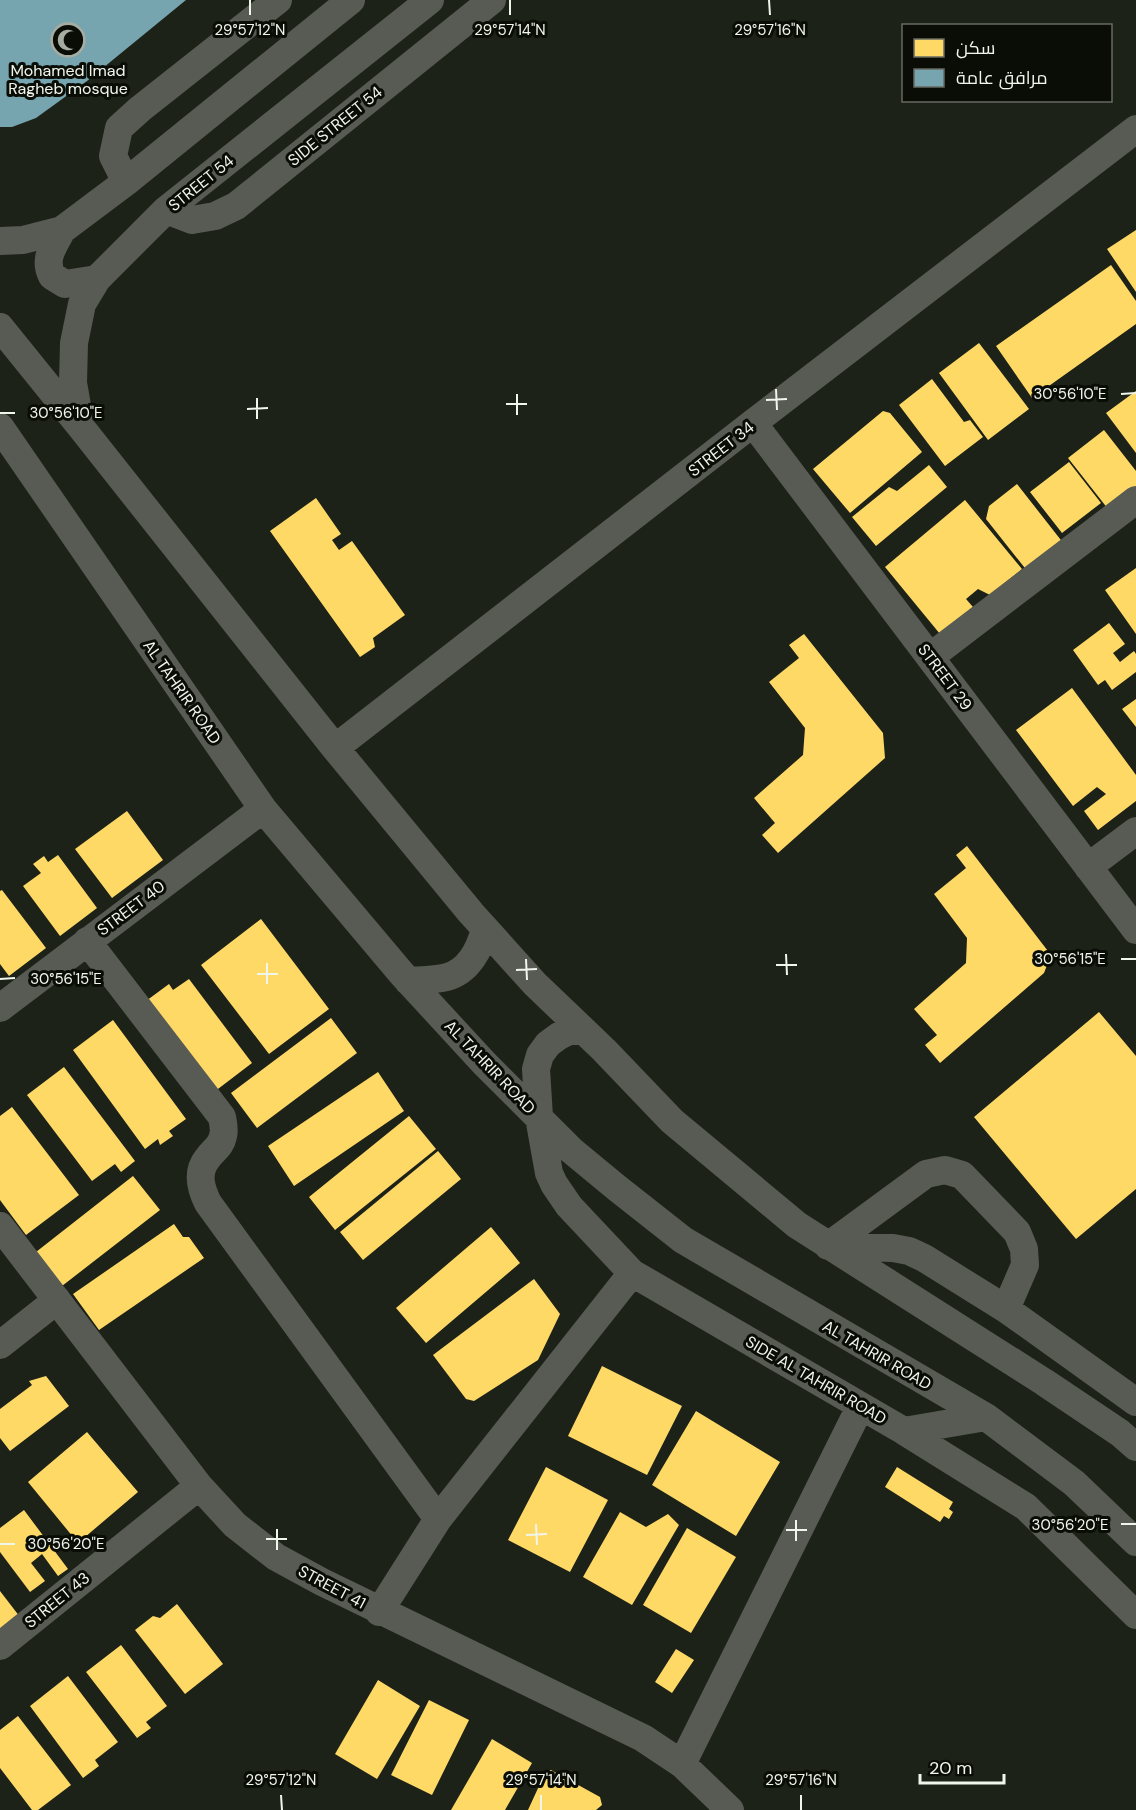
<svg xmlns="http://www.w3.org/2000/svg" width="1136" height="1810" viewBox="0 0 1136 1810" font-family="'DM Sans',Cairo,sans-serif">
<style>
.homes{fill:#ffd966}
.public{fill:#76a5af}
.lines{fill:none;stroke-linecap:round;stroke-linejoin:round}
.minor{stroke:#585b54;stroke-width:28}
.ticks{fill:none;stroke:#f1f6ec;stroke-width:2}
.labels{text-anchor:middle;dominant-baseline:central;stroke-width:6;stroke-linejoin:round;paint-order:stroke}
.poi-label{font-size:16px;fill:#f1f6ec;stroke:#0a0d06}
.street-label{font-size:16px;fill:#f1f6ec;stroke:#0a0d06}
.ticks-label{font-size:15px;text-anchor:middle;fill:#f1f6ec;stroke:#0a0d06;stroke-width:6;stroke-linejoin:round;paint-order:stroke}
</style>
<rect width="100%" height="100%" fill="#1d2218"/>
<path class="homes" d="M 1136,230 L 1136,292 L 1107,249 Z
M 1111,265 L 1136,301 L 1136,324 L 1032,398 L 996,346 Z
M 979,343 L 1029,409 L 988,440 L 939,373 Z
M 932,379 L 964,422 L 970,420 L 983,437 L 945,466 L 899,405 Z
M 1136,391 L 1136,453 L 1106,413 Z
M 883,411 L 890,413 L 922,452 L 850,513 L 813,469 Z
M 1104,430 L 1136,471 L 1136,495 L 1112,514 L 1068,458 Z
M 1069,462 L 1101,503 L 1062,533 L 1030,492 Z
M 929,465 L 947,487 L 876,546 L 852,517 L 889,487 L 897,491 Z
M 1017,484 L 1064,544 L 1028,572 L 986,519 L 989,506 Z
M 316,498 L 341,534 L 332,540 L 339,550 L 352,541 L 405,615 L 373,638 L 375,647 L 360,657 L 270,531 Z
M 965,500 L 1022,569 L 990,595 L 978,589 L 966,599 L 973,607 L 940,634 L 885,567 Z
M 1136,568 L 1136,634 L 1105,590 Z
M 1109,623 L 1125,644 L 1113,653 L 1120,662 L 1134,651 L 1136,654 L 1136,672 L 1112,690 L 1105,680 L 1098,685 L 1073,650 Z
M 804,634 L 883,733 L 885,758 L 778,853 L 762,835 L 775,823 L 754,798 L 803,755 L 805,728 L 769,682 L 799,658 L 789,645 Z
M 1072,688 L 1136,775 L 1136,801 L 1098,830 L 1084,811 L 1106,794 L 1097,787 L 1073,806 L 1016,730 Z
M 1136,699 L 1136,727 L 1122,709 Z
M 127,811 L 163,860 L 112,898 L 75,849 Z
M 967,846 L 1051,955 L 1044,973 L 940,1063 L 925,1045 L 937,1035 L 914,1009 L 966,963 L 967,938 L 934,894 L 966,868 L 956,855 Z
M 58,855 L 97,908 L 60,936 L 23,886 L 41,873 L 33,864 L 44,856 L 48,862 Z
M 2,890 L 46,948 L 9,976 L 0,964 L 0,891 Z
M 261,919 L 329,1009 L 269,1054 L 201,965 Z
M 189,979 L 252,1063 L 214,1092 L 146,1001 L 169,984 L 173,990 Z
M 1099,1012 L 1136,1056 L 1136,1189 L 1076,1239 L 974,1117 Z
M 331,1018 L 357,1053 L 257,1128 L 231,1093 Z
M 113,1020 L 186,1119 L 169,1131 L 173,1136 L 160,1145 L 158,1139 L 145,1149 L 73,1050 Z
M 64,1067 L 135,1161 L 121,1172 L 115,1164 L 92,1181 L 27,1095 Z
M 378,1072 L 404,1111 L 294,1186 L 268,1146 Z
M 12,1107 L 79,1195 L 26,1235 L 0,1200 L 0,1116 Z
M 409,1116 L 436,1149 L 335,1230 L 309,1197 Z
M 438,1151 L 461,1179 L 363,1260 L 340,1232 Z
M 133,1176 L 160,1210 L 62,1286 L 36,1252 Z
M 174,1224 L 183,1237 L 189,1237 L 204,1258 L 99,1330 L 73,1294 Z
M 491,1227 L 520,1263 L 426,1343 L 396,1308 Z
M 534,1279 L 560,1314 L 538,1360 L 474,1401 L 466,1399 L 433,1355 Z
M 602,1366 L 682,1406 L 647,1475 L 568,1436 Z
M 46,1376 L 69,1406 L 10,1451 L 0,1438 L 0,1409 L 32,1385 L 29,1381 Z
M 696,1411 L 780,1462 L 736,1536 L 652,1485 Z
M 87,1432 L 138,1492 L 78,1543 L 28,1482 Z
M 546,1467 L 608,1500 L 570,1572 L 508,1540 Z
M 897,1467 L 953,1502 L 949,1509 L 953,1512 L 949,1519 L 944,1516 L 940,1522 L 885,1487 Z
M 24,1510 L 68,1569 L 58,1576 L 42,1554 L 31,1563 L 45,1581 L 30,1592 L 0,1552 L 0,1528 Z
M 620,1512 L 646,1527 L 668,1514 L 679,1525 L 632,1605 L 583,1577 Z
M 687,1528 L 736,1557 L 691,1633 L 643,1605 Z
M 0,1591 L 20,1617 L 0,1633 Z
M 177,1604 L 223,1664 L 185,1694 L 135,1630 L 153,1616 L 160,1618 Z
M 121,1645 L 167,1706 L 146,1722 L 151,1728 L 137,1738 L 86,1672 Z
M 676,1649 L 694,1660 L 672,1693 L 655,1682 Z
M 68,1676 L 118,1742 L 95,1760 L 99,1766 L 83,1778 L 30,1706 Z
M 378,1680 L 420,1706 L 377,1779 L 335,1754 Z
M 429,1700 L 469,1720 L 432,1795 L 391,1775 Z
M 18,1716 L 71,1785 L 38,1810 L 32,1810 L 0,1768 L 0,1730 Z
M 492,1739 L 532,1763 L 505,1810 L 451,1810 Z
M 551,1770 L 600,1797 L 602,1805 L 596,1810 L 528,1810 L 545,1773 Z"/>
<path class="public" d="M 0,0 L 186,0 L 87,81 L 36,118 L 12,127 L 0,127 Z"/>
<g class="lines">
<path class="minor" d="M 126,182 L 113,156 L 119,128 L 140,109 L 278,0
M 166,210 L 192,220 L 215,216 L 236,206 L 492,0
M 62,230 C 54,246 43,258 52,276 L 65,284 L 97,279
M 0,241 L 23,240 L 62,230 L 126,182 L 351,0
M 0,327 L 80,426 L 335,748 L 471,913 L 535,984 L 604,1050 L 672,1121 L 797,1225 L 1044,1382 L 1120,1433 L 1136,1447
M 80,423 L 73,383 L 74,343 L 82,304 L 97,279 L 166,210 L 430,0
M 753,423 L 1136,930
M 0,427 L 263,809 L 402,974 L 484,1063 L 571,1150 L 617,1188 L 683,1240 L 986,1417 L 1074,1483 L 1136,1542
M 930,657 L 1136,500
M 335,748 L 753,423 L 1136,129
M 1088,867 L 1136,831
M 87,941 L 222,1117 C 223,1123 225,1130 223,1136 C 221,1147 213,1150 207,1159 C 196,1173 201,1189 208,1203 L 438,1519
M 408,981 C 421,980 435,980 447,977 C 469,971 480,948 485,929
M 0,1008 L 263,809
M 585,1032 L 571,1030 L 559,1036 L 548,1044 L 540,1055 L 536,1069 L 539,1117 L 549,1173 L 554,1184 L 569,1206 L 632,1273 L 904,1431 L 1026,1507 L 1136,1615
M 0,1226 L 199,1486 L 235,1525 L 276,1557 L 322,1582 L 643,1738 L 682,1764 L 730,1810
M 828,1246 L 926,1174 L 945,1170 L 962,1175 L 1017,1232 L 1024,1249 L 1025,1265 L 1006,1309
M 830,1246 L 893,1248 L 909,1251 L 924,1258 L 1006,1309 L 1136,1402
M 0,1345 L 57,1300
M 904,1431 L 986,1417
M 379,1612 L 438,1519 L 632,1273
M 0,1646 L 199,1486
M 682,1764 L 860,1407"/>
</g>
<path class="ticks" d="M 250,0 L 250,15M 510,0 L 510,15M 769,0 L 770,15M 776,389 L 777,410M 517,394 L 517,415M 1121,394 L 1136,393M 257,398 L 257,419M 766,400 L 787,399M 506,404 L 527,404M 247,409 L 268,408M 0,413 L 15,413M 786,954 L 787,975M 526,959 L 527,980M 1121,959 L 1136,959M 267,963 L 267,984M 776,965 L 797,965M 516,970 L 537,969M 257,974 L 278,974M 0,979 L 15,978M 796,1520 L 796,1541M 536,1524 L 537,1545M 1121,1524 L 1136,1524M 277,1529 L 277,1550M 786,1530 L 807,1530M 526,1535 L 547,1534M 266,1539 L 287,1539M 0,1544 L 15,1544M 281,1795 L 282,1810M 541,1795 L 541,1810M 801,1795 L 801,1810"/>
<defs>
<g id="mosque-ring" transform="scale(1.725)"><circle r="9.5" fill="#0a0d06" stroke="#a7aca2" stroke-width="1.5"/><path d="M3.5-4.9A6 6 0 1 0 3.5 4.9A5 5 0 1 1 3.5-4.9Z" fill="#a7aca2"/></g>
</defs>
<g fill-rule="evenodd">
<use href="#mosque-ring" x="68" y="40"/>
</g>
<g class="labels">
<g class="poi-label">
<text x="68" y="70">Mohamed Imad<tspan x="68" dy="18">Ragheb mosque</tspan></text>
</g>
<g class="street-label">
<text transform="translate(335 126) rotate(-39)">SIDE STREET 54</text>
<text transform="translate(201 183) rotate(-39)">STREET 54</text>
<text transform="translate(721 449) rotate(-38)">STREET 34</text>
<text transform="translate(945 677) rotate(53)">STREET 29</text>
<text transform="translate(182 692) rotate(55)">AL TAHRIR ROAD</text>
<text transform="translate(131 908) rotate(-37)">STREET 40</text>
<text transform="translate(490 1067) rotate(46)">AL TAHRIR ROAD</text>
<text transform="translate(877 1355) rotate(30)">AL TAHRIR ROAD</text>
<text transform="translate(816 1380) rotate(30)">SIDE AL TAHRIR ROAD</text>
<text transform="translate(332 1587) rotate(28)">STREET 41</text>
<text transform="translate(57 1600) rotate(-39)">STREET 43</text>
</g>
</g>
<g class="ticks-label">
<text x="250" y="35">29°57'12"N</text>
<text x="510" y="35">29°57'14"N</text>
<text x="770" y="35">29°57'16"N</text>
<text x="1070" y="399">30°56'10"E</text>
<text x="66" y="418">30°56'10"E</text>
<text x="1070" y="964">30°56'15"E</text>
<text x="66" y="984">30°56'15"E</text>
<text x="1070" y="1530">30°56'20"E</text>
<text x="66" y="1549">30°56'20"E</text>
<text x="281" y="1785">29°57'12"N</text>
<text x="541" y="1785">29°57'14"N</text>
<text x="801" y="1785">29°57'16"N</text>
</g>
<rect x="902" y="24" width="210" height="78" fill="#0a0d06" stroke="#666a62" stroke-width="1.5"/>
<rect x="914" y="39" width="30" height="18" fill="#ffd966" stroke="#666a62" stroke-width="1.5"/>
<text x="956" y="54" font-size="18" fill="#f1f6ec">سكن</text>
<rect x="914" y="69" width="30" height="18" fill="#76a5af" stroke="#666a62" stroke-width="1.5"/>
<text x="956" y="84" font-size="18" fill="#f1f6ec">مرافق عامة</text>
<path d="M920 1774v9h84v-9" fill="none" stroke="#f1f6ec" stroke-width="3"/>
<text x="929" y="1774" font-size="18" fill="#f1f6ec" stroke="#0a0d06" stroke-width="4.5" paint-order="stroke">20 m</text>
</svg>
